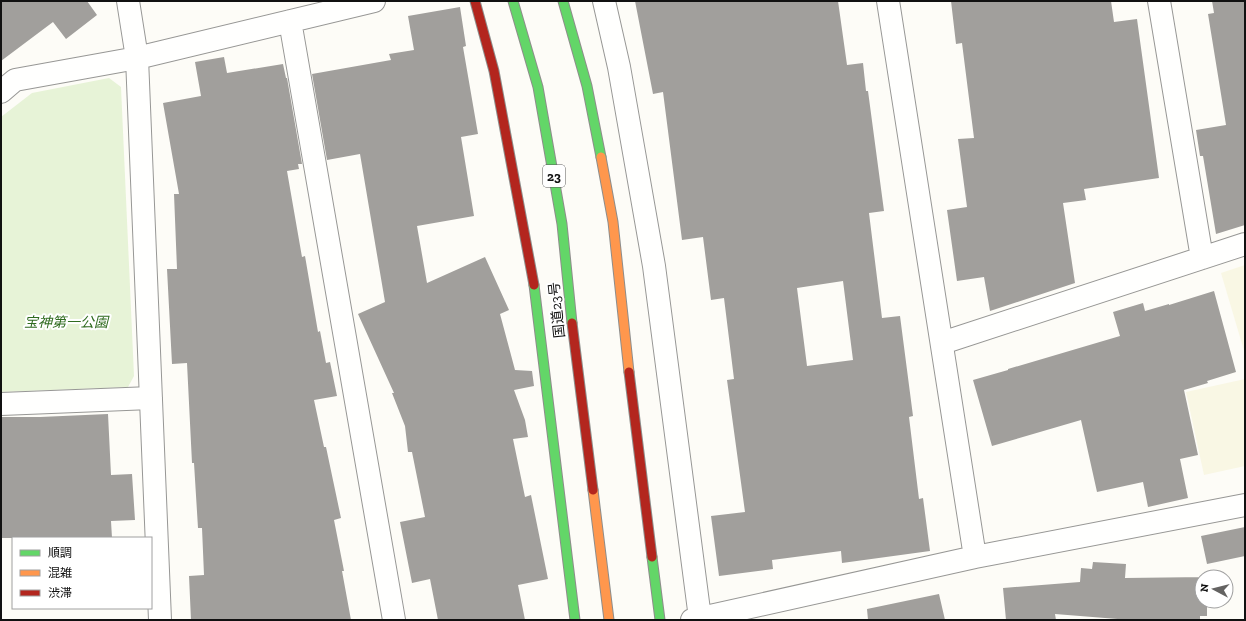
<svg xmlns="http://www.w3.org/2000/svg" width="1246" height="621" viewBox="0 0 1246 621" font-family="'Zilla Slab','Noto Sans JP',serif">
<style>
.farmland{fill:#f9f7e4}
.green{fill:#e7f3d7}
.building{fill:#a19f9c;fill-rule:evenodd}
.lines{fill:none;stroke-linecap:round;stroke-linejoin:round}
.street-casing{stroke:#979795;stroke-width:24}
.fast-casing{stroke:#8e8d8b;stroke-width:11}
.slow-casing{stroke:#8e8d8b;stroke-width:11}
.jam-casing{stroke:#8e8d8b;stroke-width:11}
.street{stroke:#fffffe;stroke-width:22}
.fast{stroke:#63d668;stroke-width:9}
.slow{stroke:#ff974d;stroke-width:9}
.jam{stroke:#b3261e;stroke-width:9}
.labels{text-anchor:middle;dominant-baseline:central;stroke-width:4;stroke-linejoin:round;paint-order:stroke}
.shield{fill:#fff;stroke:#585858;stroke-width:1}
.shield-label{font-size:13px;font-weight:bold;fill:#111}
.street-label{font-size:14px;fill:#111;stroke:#fff}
.park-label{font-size:14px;font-style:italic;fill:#2f6b1f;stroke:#fff}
</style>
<rect width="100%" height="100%" fill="#fdfcf7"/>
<path class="farmland" d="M 1245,265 L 1245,354 L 1221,273 Z
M 1245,379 L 1245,466 L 1204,475 L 1186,392 Z"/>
<path class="green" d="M 109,78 L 121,87 L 134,376 L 128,387 L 1,392 L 1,117 L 32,93 Z"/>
<path class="building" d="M 1,1 L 87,1 L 97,15 L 66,39 L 53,22 L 1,61 Z
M 635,1 L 838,1 L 847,65 L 863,63 L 866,91 L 868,91 L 884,211 L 869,213 L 882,318 L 900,316 L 913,416 L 909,417 L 919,499 L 923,498 L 930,551 L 842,563 L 841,551 L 772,560 L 773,569 L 719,576 L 711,516 L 745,512 L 727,380 L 734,379 L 724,298 L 711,300 L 703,237 L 682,240 L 663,92 L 653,94 ZM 843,281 L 853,360 L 807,366 L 797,288 Z
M 951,1 L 1111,1 L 1114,22 L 1137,19 L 1159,178 L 1084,189 L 1086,200 L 1063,203 L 1075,283 L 990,311 L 984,277 L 957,281 L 947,210 L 967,207 L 958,139 L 974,138 L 962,43 L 956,44 Z
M 1212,1 L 1245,1 L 1245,225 L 1216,234 L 1203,156 L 1200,156 L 1196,130 L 1226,125 L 1208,14 L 1214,13 Z
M 460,7 L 466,46 L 463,47 L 478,134 L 461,137 L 474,216 L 417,226 L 427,283 L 485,257 L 509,310 L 500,314 L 515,370 L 532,371 L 534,386 L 514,390 L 525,420 L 528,437 L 513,439 L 525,497 L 531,495 L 548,579 L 518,585 L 525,620 L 438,620 L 430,579 L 412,583 L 400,522 L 425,517 L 412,452 L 408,452 L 405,426 L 392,393 L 394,393 L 358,314 L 385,302 L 360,154 L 327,160 L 312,74 L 391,60 L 389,54 L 414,50 L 408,16 Z
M 224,57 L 227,73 L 283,64 L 286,78 L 287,78 L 302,164 L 298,164 L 299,169 L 287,171 L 302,257 L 305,256 L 318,332 L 320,331 L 326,363 L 330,362 L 337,396 L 314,400 L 324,447 L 326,447 L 341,518 L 334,520 L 344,571 L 342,571 L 351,620 L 191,620 L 189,576 L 204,575 L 202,528 L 198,528 L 194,463 L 192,463 L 187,363 L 172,364 L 167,269 L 177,269 L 174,194 L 179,194 L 163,103 L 201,96 L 195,62 Z
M 1214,291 L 1236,372 L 1207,381 L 1208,383 L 1184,390 L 1198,455 L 1180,459 L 1188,498 L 1148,507 L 1143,482 L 1097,492 L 1081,420 L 992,446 L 973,380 L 1008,370 L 1008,369 L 1120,336 L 1113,312 L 1143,303 L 1145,311 L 1169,304 L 1169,305 Z
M 108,414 L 111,475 L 132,474 L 135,520 L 111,521 L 112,538 L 1,538 L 1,417 L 40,417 Z
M 1245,527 L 1245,556 L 1207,564 L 1201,536 Z
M 1093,562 L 1126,564 L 1125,578 L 1206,577 L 1202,577 L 1202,601 L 1207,601 L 1207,616 L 1200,616 L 1200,620 L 1130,620 L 1055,614 L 1056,620 L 1006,620 L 1003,588 L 1080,582 L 1081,568 L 1092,569 Z
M 939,594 L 945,620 L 868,620 L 867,609 Z"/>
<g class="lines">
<g class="street-casing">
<path id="street" d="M 128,1 L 137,58 L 160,620
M 604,1 L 619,67 L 654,266 L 700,618
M 888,1 L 975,557
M 1159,1 L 1202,258
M 290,21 L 394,620
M 1,92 L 15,80 L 137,58 L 374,1
M 942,343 L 1245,244
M 1,404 L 151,398
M 692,620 L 975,557 L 1245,505"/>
</g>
<g class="fast-casing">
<path id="fast" d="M 513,1 L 538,87 L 562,224 L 572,323
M 563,1 L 587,86 L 601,157
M 534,285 L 575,620
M 652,557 L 660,620"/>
</g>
<g class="slow-casing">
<path id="slow" d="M 601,157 L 613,222 L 629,372
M 593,490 L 609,620"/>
</g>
<g class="jam-casing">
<path id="jam" d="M 475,1 L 494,71 L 534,285
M 572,323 L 593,490
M 629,372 L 652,557"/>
</g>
<use href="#street" class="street"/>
<use href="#fast" class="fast"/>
<use href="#slow" class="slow"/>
<use href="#jam" class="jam"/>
</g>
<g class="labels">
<rect class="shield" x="543" y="165" width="22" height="22" rx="3"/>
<g class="shield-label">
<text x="554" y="176">23</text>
</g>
<g class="street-label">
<text transform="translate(557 310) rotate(-96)">国道23号</text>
</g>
<g class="park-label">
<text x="66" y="322">宝神第一公園</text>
</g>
</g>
<rect width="1246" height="621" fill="none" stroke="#111111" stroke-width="4"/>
<rect x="12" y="537" width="140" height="72" fill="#ffffff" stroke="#a0a0a0"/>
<rect x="20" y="550" width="20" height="6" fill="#63d668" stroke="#a0a0a0"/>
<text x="48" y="557" font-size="12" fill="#111111">順調</text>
<rect x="20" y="570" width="20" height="6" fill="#ff974d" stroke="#a0a0a0"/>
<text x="48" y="577" font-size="12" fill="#111111">混雑</text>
<rect x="20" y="590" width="20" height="6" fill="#b3261e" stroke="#a0a0a0"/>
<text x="48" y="597" font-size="12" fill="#111111">渋滞</text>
<g transform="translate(1214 589) rotate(277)"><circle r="19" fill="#ffffff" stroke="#a0a0a0"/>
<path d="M0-3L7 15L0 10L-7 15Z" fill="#646362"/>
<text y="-6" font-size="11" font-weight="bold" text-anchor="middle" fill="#111111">N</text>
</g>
</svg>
